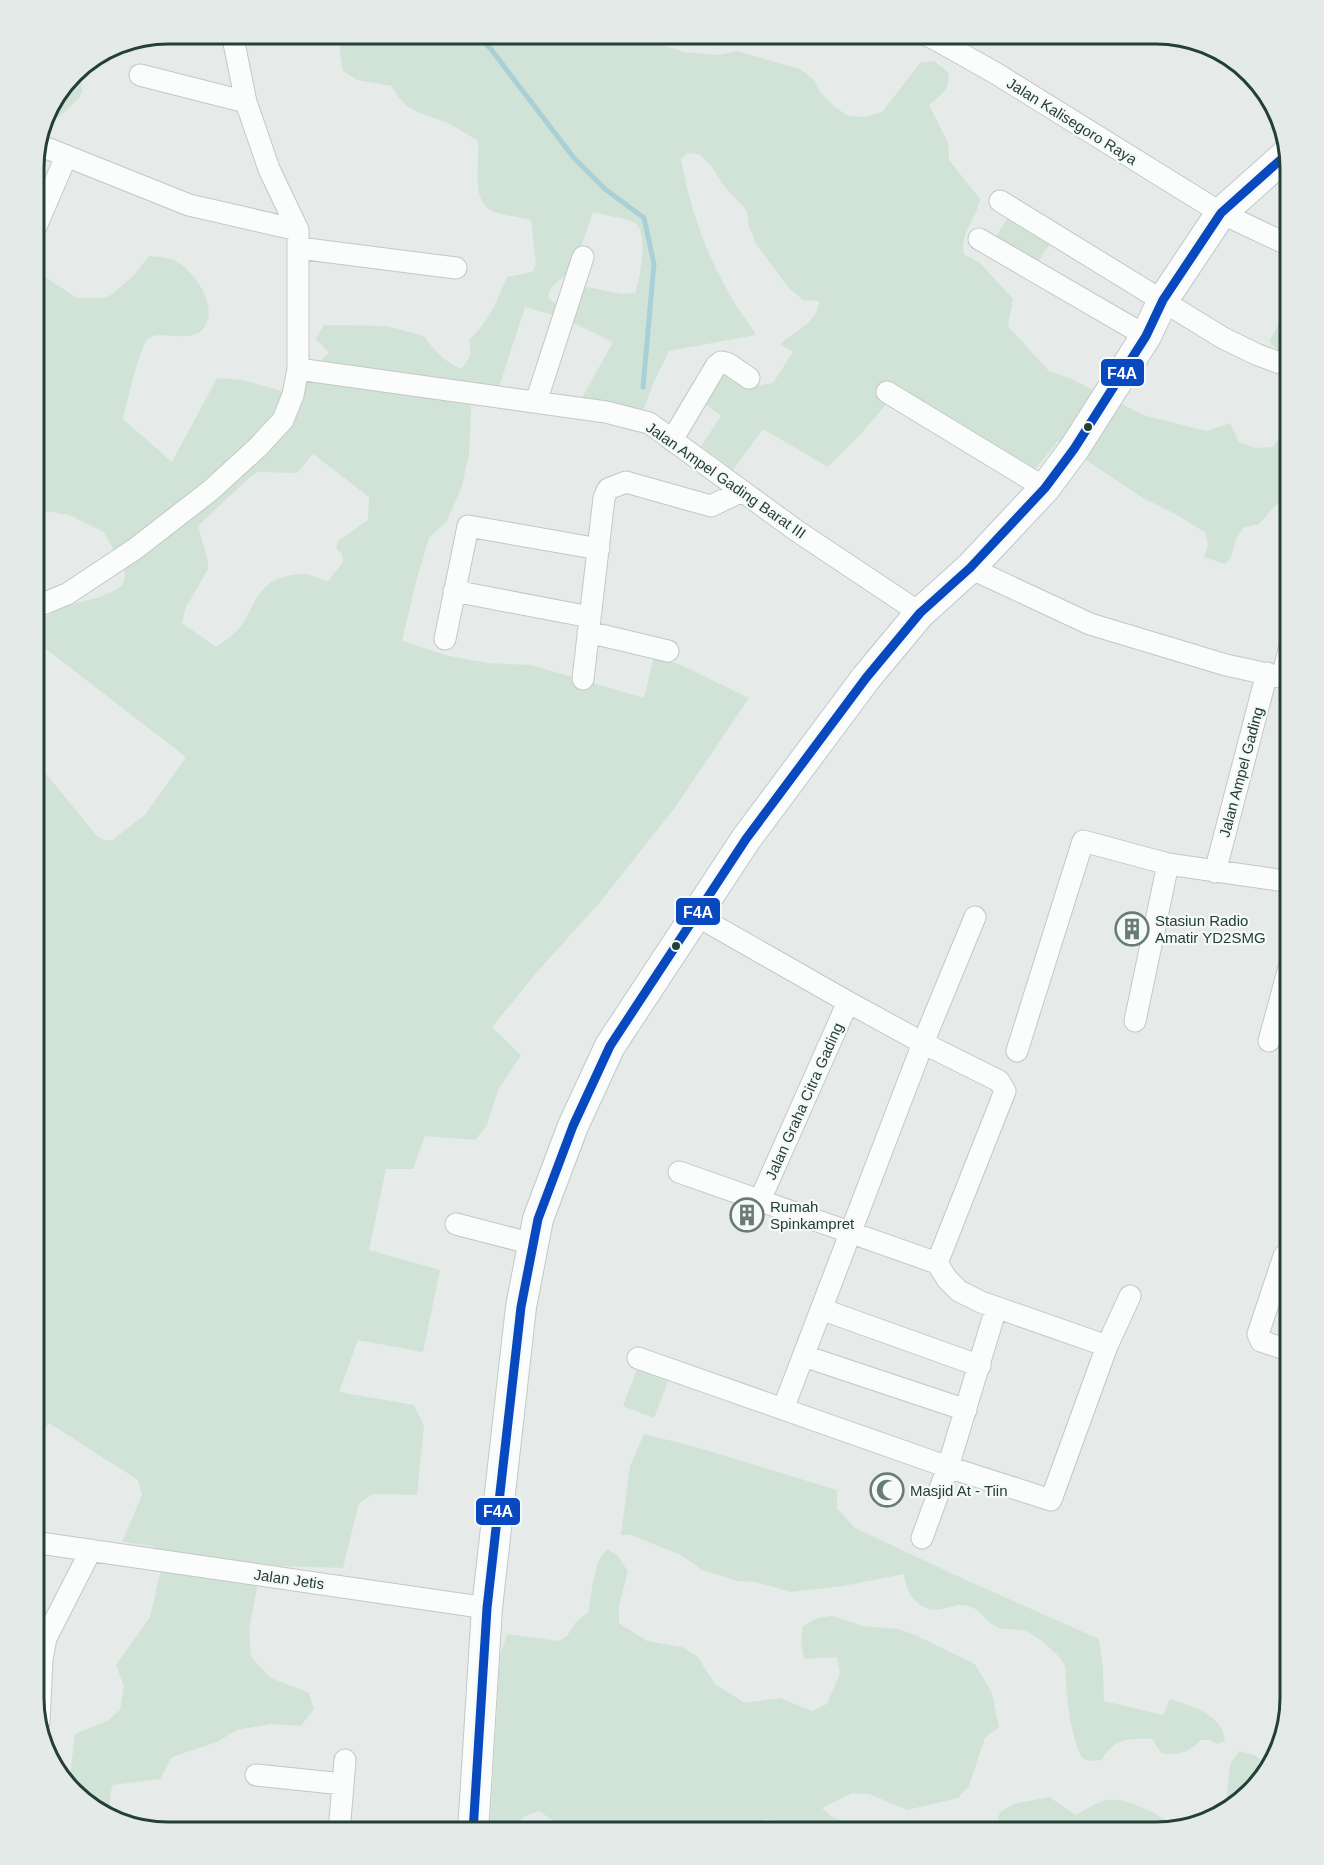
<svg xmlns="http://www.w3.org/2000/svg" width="1324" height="1865" viewBox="0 0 1324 1865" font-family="Arial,sans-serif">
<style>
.green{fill:#d0e3d6;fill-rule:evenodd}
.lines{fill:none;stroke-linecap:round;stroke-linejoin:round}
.stream{stroke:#a9d0d7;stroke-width:5}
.minor-casing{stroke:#c3c8c6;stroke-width:23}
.secondary-casing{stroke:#c2c8c6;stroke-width:32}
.minor{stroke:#fbfcfc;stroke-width:21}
.secondary{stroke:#fbfcfc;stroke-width:30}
.bus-1-casing{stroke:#f5f9f7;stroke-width:14}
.bus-1{stroke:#0849c0;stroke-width:9}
.bus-dot{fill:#243e38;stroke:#f5f9f7;stroke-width:2}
.labels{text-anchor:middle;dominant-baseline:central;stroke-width:4.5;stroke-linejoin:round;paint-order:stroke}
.street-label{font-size:15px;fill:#243e38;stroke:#f5f9f7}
.poi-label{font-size:15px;fill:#243e38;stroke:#f5f9f7;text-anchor:start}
.rim{fill:none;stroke:#243e38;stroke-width:3}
.line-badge{stroke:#f5f9f7;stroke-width:2}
.badge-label{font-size:16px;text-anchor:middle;font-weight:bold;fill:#fff}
</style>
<rect width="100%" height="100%" fill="#e6ebe9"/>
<path class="green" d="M 340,33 L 631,33 L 683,52 L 718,55 L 737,51 L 800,69 L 813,79 L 821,93 L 834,106 L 848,116 L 866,117 L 882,112 L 920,63 L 934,61 L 948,72 C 951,89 941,95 929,105 L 948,143 L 949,160 L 980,199 C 977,218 959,234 964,254 L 980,263 L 1013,299 L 1008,326 L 1049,371 L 1067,377 L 1143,415 L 1206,431 L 1230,423 L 1239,442 L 1255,448 L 1272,447 L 1283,434 L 1291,381 L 1291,502 L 1276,505 L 1259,524 L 1243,528 C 1241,532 1237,537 1235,542 C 1231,553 1235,555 1225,564 L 1204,557 L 1208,545 L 1206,533 L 1177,515 L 1143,498 L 1058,441 L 1030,476 L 892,398 L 859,436 L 828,467 L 763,429 L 733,470 L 701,446 L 721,416 L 705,404 L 726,371 L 751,387 L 773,383 L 793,352 L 780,344 C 794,332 819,321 819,301 L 803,300 L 788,287 L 756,244 L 749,226 L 747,211 L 724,186 L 712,167 L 699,154 L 687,153 L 681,159 C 690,209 708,261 736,305 C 742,315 750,325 756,335 L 669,351 L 653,384 L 642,414 L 578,405 L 613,342 L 563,318 L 525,307 L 498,390 L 472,387 L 469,455 L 461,489 L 446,522 L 429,538 L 416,582 L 402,641 L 449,656 L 487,663 L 531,665 L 644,698 L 654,656 L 681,665 L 749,698 L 674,809 L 646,844 L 601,901 L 537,972 L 492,1027 L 521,1055 L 498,1090 L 487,1125 L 475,1140 L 425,1136 L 413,1169 L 386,1169 L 369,1250 L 440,1270 L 423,1352 L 358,1340 L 339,1392 L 414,1405 L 424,1426 L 417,1495 L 373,1494 L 359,1503 L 343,1568 L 280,1566 L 261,1563 L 256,1594 L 249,1629 L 251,1657 L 271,1678 L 309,1693 L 314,1709 L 301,1726 L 270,1724 L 237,1730 L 217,1742 L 172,1757 L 160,1779 L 113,1785 L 110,1795 L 109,1817 L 100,1814 L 69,1783 L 75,1734 L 107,1721 L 120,1710 L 124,1686 L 116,1665 L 150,1617 L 161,1570 L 154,1546 L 122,1542 L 142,1495 L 138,1480 L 49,1423 L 33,1444 L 33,758 L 97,836 L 104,840 L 112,840 L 145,815 L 186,757 L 33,639 L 33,624 L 65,606 L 100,597 L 116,590 L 122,585 L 125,577 L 124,569 L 104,532 L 69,515 L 33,509 L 33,269 L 77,298 L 103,298 L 111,295 L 133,276 L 149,256 C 159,257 168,257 176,261 C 196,272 222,311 201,331 C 187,343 157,329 148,339 C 139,348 127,404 123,419 L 172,462 L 217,378 L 242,380 L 286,392 L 329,353 L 319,342 L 315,340 L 324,325 L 386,326 L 424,336 C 435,351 443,361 461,369 L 471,355 L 469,340 C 488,323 497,301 507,277 L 532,272 L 536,264 L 531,220 C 520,217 498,215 489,209 C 471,198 480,159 478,141 C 466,134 454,125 440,120 C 417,112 404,110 392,86 L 357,80 L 343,71 L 340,52 ZM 593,212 C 604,215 625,218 635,223 C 649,232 640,279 635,293 L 622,294 L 587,287 L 566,305 L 555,303 L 548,298 C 552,280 562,282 570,269 C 581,252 586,231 593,212 ZM 313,454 L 369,497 L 368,520 L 338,541 L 336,549 L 342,554 L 343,562 L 327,582 C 312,574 304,572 287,576 C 257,583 256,604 241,626 C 234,635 225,641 216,647 L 182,623 L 186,606 L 191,599 L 208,569 L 208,561 L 198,526 L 251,476 L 258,472 L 297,473 Z
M 84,63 L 80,68 L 82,92 L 78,99 L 59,117 L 44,120 L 47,108 L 78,67 Z
M 1012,211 L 1054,237 L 1035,267 L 993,241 Z
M 1291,296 L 1291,374 L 1278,350 L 1271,344 L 1270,340 L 1289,305 Z
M 638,1367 L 669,1379 L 654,1418 L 623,1406 Z
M 644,1434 L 696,1447 L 837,1490 L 837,1508 L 855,1528 L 966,1580 L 1099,1639 L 1103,1668 L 1104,1701 L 1163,1715 L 1170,1699 C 1191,1706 1223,1714 1225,1741 L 1217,1744 L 1209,1740 L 1200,1740 C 1190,1753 1177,1756 1161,1753 L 1152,1739 C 1127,1738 1116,1738 1101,1760 L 1092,1761 L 1083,1759 C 1072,1742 1067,1703 1066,1683 C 1065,1676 1067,1671 1064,1664 C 1058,1653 1041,1640 1030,1633 C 1020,1627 1009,1631 999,1628 C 987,1624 981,1609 969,1606 C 959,1603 952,1607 942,1609 C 920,1614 905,1593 904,1574 L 843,1586 L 791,1592 L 756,1582 L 738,1581 L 702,1570 L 681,1555 L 631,1535 L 621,1535 L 630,1466 Z
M 607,1549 L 619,1557 L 628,1572 L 619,1605 L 619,1623 L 647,1641 L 682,1647 L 697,1656 L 715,1684 L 745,1703 L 780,1698 L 812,1711 L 827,1704 L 840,1673 L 837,1657 L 804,1659 L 801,1642 L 803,1626 L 817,1618 L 832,1616 L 863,1626 L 898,1629 L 915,1635 L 975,1664 L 992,1693 L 999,1727 L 985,1738 L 969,1786 L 958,1798 L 907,1810 L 869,1794 L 852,1793 L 822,1808 C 825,1811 830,1816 834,1818 C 846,1823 858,1820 867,1832 L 788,1832 L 783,1824 L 766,1819 L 757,1832 L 685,1832 L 672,1825 L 653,1823 L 627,1832 L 556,1832 L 552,1820 L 539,1811 L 523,1817 L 512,1830 L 490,1827 L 500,1657 L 507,1634 L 559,1641 L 567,1636 L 575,1623 L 588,1612 C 593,1592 592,1564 607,1549 Z
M 1239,1751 L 1255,1755 L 1270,1768 L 1225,1814 L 1230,1765 Z
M 1049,1797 L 1076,1815 C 1085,1810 1096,1803 1106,1800 C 1125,1796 1161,1815 1176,1827 L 1157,1832 L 995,1832 L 1000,1812 L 1014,1804 Z"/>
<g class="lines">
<path class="stream" d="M 473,33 L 490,48 L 574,158 L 605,189 L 644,218 L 654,264 L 643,387"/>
<g class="minor-casing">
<path id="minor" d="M 921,33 L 935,39 L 997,74 L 1221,213 L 1291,246
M 140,75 L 246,102
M 49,149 L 189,205 L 298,230
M 1000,201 L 1223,338 L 1258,355 L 1291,367
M 34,231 L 66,157
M 979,239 L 1146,336
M 299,248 L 456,268
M 298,369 L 606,412 L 649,423 L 797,531 L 920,613
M 887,392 L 1045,488
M 536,402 L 583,257
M 672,440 L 716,366 L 721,362 L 727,363 L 749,378
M 970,568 L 1090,624 L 1226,665 L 1291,679
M 454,591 L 590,617
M 33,608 L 67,594 L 135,549 L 211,490 L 258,447 L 283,420 L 293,395 L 298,369 L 298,230 L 269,169 L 246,102 L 232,33
M 588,632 L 668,651
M 445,639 L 468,526 L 599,549
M 1282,677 L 1291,642
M 583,679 L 604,498 L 608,489 L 626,482 L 711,506 L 742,491
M 1215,872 L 1267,673
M 697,916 L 848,1002 L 923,1043 L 783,1409
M 1135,1021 L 1168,864
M 1269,1041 L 1291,960
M 1017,1051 L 1083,841 L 1168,864 L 1291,882
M 679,1172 L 937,1263
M 760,1200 L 848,1002
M 456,1224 L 533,1244
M 937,1263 L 1005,1091 L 999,1081 L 923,1043 L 975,917
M 937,1263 L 947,1279 L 959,1291 L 981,1302 L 1107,1346 L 1130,1296
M 821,1309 L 980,1366
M 1291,1351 L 1261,1341 L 1258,1334 L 1284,1256 L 1291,1253
M 804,1356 L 966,1410
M 638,1358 L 948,1467 L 1051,1500 L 1107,1346
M 922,1538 L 948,1467 L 994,1315
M 33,1542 L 487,1608
M 39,1722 L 42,1659 L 46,1638 L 91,1550
M 256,1775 L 343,1784
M 339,1832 L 345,1760"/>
</g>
<g class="secondary-casing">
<path id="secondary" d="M 473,1832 L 487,1608 L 521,1307 L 538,1219 L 573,1126 L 610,1046 L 746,839 L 866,678 L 920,613 L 970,568 L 1045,488 L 1074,449 L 1146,336 L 1163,300 L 1221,213 L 1287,154"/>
</g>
<use href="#minor" class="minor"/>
<use href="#secondary" class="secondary"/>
<g class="bus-1-casing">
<path id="bus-1" d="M 473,1832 L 487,1608 L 521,1307 L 538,1219 L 573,1126 L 610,1046 L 746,839 L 866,678 L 920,613 L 970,568 L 1045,488 L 1074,449 L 1146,336 L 1163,300 L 1221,213 L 1287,154"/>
</g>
<use href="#bus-1" class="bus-1"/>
</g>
<defs>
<g id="building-ring" transform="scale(1.725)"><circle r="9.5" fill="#f5f9f7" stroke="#687b76" stroke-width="1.5"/><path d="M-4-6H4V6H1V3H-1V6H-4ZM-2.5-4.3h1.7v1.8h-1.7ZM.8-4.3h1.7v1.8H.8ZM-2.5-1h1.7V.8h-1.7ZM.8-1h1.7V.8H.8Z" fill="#687b76"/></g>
<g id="mosque-ring" transform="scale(1.725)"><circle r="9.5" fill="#f5f9f7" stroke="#687b76" stroke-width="1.5"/><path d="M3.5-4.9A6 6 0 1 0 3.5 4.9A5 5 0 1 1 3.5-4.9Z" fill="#687b76"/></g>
</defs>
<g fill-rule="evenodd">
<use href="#building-ring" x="1132" y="929"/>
<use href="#building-ring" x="747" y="1215"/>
<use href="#mosque-ring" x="887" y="1490"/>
</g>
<g class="bus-dot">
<circle cx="1088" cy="427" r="5"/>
<circle cx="676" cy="946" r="5"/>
</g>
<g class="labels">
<g class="street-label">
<text transform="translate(1072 121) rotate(32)">Jalan Kalisegoro Raya</text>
<text transform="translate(726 480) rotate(35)">Jalan Ampel Gading Barat III</text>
<text transform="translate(1241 772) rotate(-75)">Jalan Ampel Gading</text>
<text transform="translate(804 1101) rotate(-66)">Jalan Graha Citra Gading</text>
<text transform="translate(289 1579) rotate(8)">Jalan Jetis</text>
</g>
<g class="poi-label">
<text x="1155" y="920">Stasiun Radio<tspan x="1155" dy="17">Amatir YD2SMG</tspan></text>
<text x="770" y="1206">Rumah<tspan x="770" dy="17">Spinkampret</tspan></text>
<text x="910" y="1490">Masjid At - Tiin</text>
</g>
</g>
<path d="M0 0H1324V1865H0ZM168 44H1156A124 124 0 0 1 1280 168V1698A124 124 0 0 1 1156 1822H168A124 124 0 0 1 44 1698V168A124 124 0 0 1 168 44Z" fill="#e4eae8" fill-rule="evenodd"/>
<path class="rim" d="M168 44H1156A124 124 0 0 1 1280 168V1698A124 124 0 0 1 1156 1822H168A124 124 0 0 1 44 1698V168A124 124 0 0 1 168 44Z"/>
<g class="line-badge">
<rect x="1100" y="358" width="45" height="29" rx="6" fill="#0849c0"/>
<rect x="675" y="897" width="46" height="29" rx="6" fill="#0849c0"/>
<rect x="475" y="1497" width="46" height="29" rx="6" fill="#0849c0"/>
</g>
<g class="badge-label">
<text x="1122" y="379">F4A</text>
<text x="698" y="918">F4A</text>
<text x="498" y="1517">F4A</text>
</g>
</svg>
